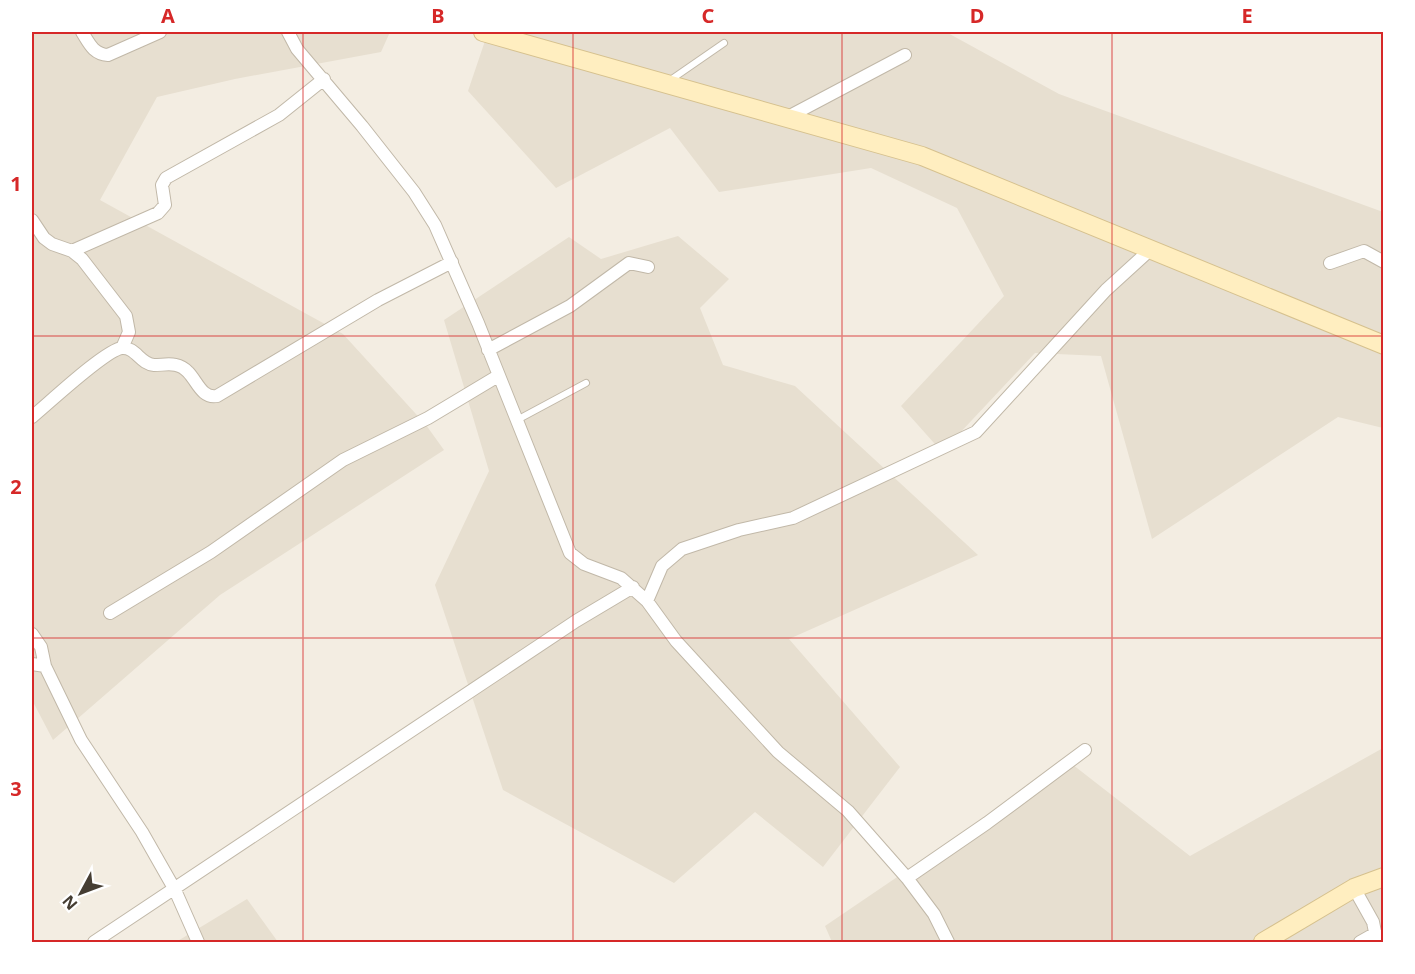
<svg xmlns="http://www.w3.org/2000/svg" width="1415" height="974" viewBox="0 0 1415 974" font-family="'Noto Sans',sans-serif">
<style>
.residential{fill:#e7dfd0}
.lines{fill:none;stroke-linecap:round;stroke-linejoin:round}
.lane-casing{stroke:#c1b8a8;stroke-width:8}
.street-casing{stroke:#c1b8a8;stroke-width:14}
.secondary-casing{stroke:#d6c18e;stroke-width:20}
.lane{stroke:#fff;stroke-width:6}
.street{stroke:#fff;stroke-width:12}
.secondary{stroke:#ffeec0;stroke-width:18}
.grid{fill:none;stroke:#d62828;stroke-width:1.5;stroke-opacity:0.55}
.neatline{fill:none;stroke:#d62828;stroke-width:2}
.grid-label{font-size:20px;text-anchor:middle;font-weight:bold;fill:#d62828}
</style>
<rect width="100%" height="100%" fill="#f3ede2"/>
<path class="residential" d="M 32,32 L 390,32 L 381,52 L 235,79 L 157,97 L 100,200 L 343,334 L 426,425 L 444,450 L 220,595 L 53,740 L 32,700 Z
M 488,32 L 946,32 L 1059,94 L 1383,212 L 1383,428 L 1338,417 L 1152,539 L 1101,356 L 1035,353 L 942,452 L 901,406 L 1004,296 L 957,208 L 871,168 L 719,192 L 670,128 L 556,188 L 468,91 Z
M 678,236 L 729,279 L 700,308 L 723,365 L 795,386 L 978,555 L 789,639 L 900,767 L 823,867 L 755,812 L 674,883 L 503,790 L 435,585 L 489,471 L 444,320 L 569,237 L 601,259 Z
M 1383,748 L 1383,942 L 832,942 L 825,926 L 1068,761 L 1190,856 Z
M 247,899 L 278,942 L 176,942 Z"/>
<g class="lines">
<g class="lane-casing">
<path id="lane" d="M 669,81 L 724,43
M 517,420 L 586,383"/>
</g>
<g class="street-casing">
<path id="street" d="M 82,32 C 89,43 93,54 108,55 L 160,32
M 288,32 L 297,49 L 362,126 L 414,192 L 435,225 L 478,323 L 570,553 L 584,564 L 621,578 L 647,601 L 676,641 L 778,752 L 848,811 L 907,878 L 934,914 L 948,942
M 786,118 L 905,55
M 32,220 L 44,238 L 52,244 L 72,251 L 82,259 L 126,316 L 129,332 L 122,348
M 72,251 L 158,213 L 165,205 L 162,185 L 166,178 L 279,115 L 324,79
M 1330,263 L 1364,251 L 1384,262
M 488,350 L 570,306 L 629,263 L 648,267
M 32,417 C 48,404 105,350 122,348 C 136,347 140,364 154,365 C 166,365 178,361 188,372 C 197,381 202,399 217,396 L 378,300 L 452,262
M 647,601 L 662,566 L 682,549 L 739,530 L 793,518 L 976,432 L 1106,290 L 1151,249
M 110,613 L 211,552 L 343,460 L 428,418 L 498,376
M 32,634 L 41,647 L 45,666
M 32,664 L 45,666 L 81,740 L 142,832 L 175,890 L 198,942
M 907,878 L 987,823 L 1085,750
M 1354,888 L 1373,922 L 1377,942
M 94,942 L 576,621 L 633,587
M 1360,942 L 1376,933"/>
</g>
<g class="secondary-casing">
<path id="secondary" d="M 483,32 L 922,156 L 1384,345
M 1263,942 L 1354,888 L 1384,877"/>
</g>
<use href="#lane" class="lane"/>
<use href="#street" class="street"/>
<use href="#secondary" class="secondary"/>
</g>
<path class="grid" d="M 303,32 L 303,942M 573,32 L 573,942M 842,32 L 842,942M 1112,32 L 1112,942M 32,336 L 1384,336M 32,638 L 1384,638"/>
<rect width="1415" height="974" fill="none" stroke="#ffffff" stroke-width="66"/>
<g transform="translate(81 893) rotate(229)" stroke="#ffffff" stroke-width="4.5" paint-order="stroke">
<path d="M0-4.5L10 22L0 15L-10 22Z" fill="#453d32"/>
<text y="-9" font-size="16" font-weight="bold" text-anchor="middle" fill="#453d32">N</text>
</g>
<rect x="33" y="33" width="1349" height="908" class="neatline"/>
<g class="grid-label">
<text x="168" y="23">A</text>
<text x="438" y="23">B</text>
<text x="708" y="23">C</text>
<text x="977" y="23">D</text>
<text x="1247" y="23">E</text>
<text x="16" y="191">1</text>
<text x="16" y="494">2</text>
<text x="16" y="796">3</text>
</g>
</svg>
